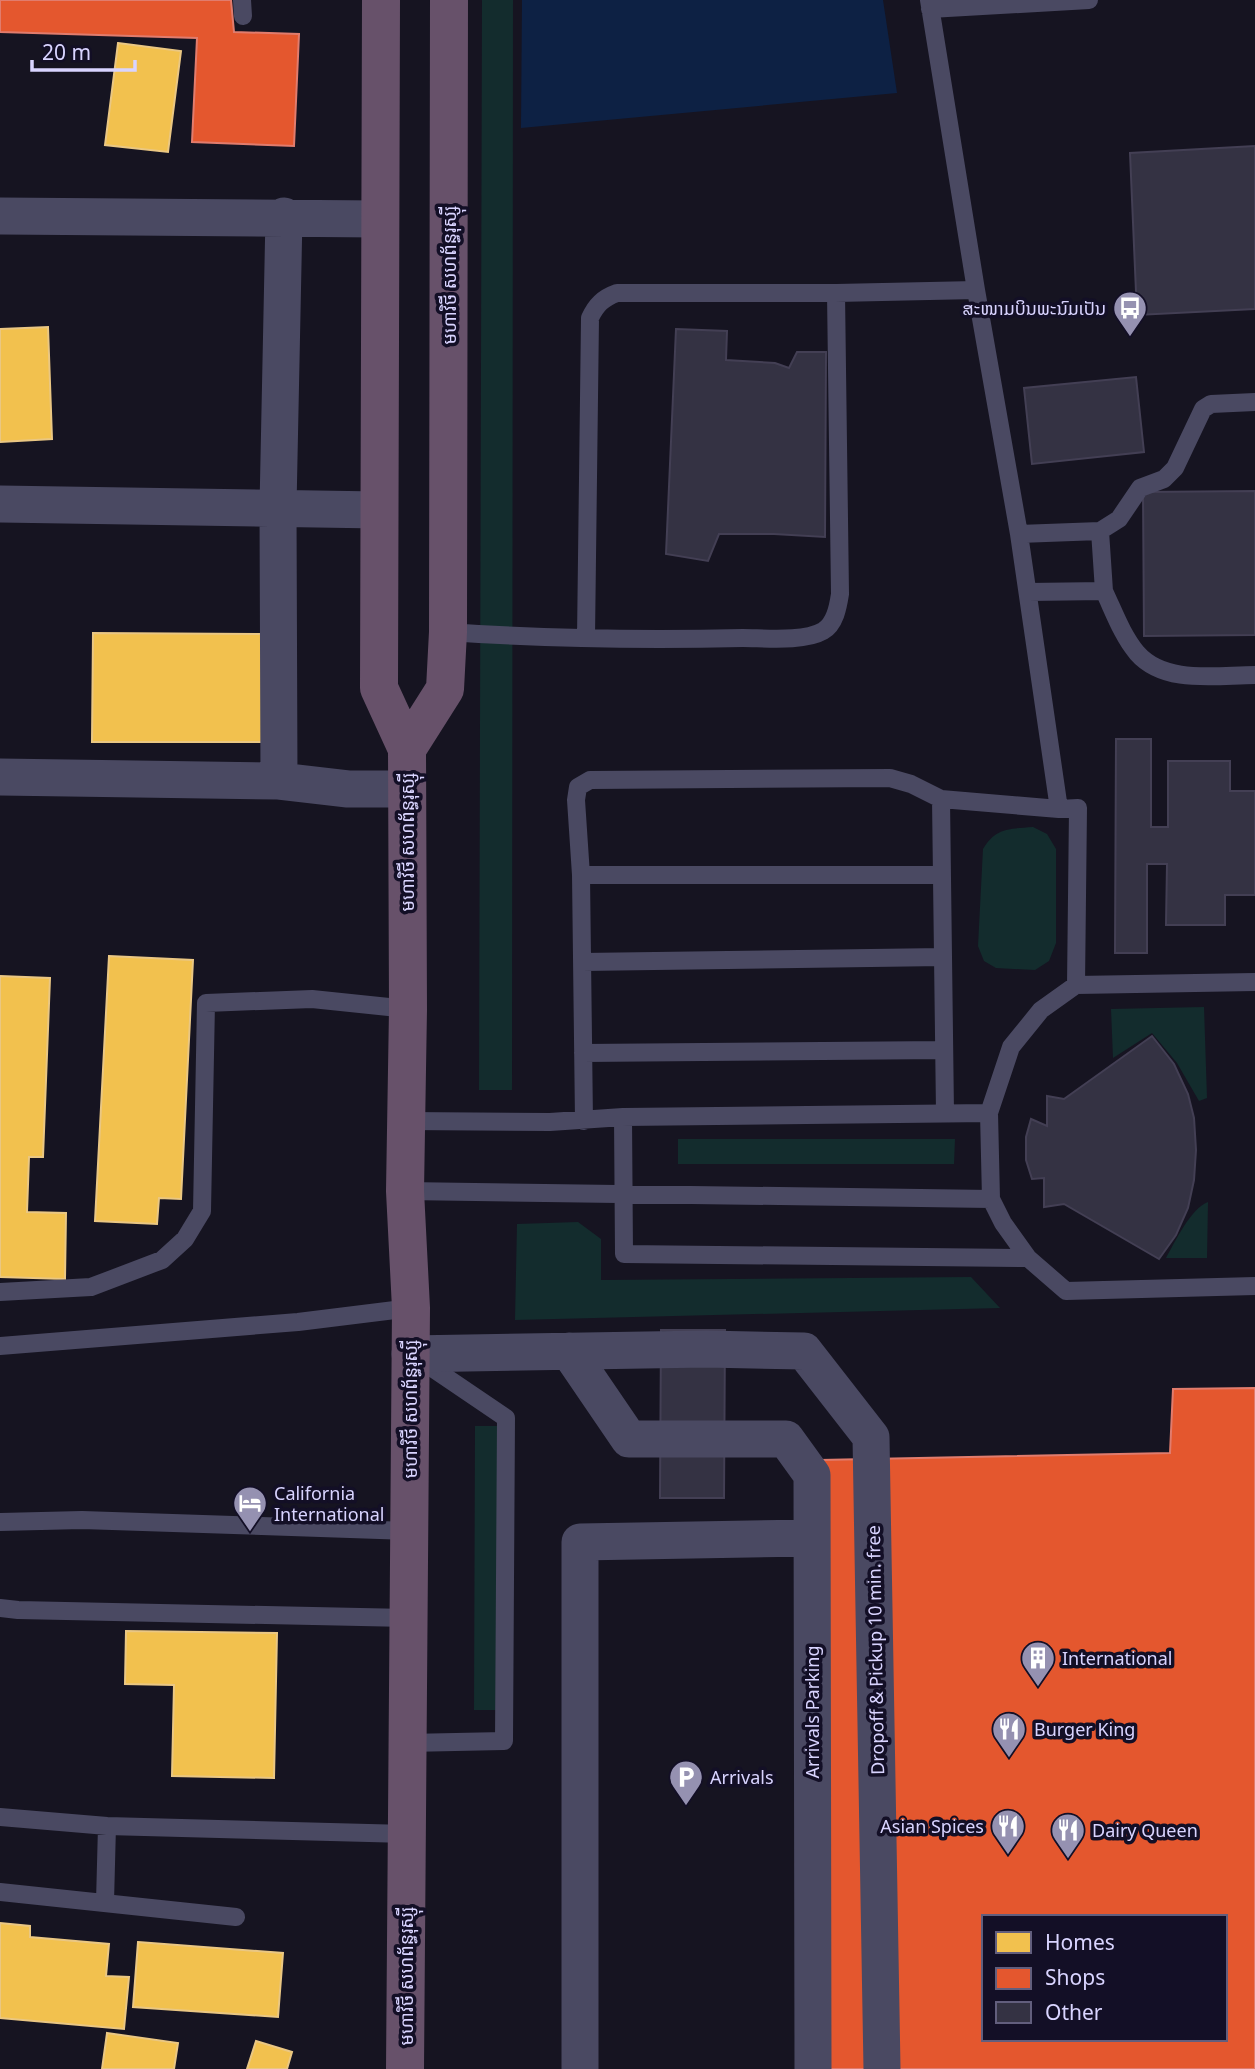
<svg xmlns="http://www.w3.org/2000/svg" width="1255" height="2069" viewBox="0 0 1255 2069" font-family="'Noto Sans','Noto Sans Khmer','Noto Sans Lao',sans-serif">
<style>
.green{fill:#132c2d}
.water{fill:#0d2144}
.homes{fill:#f2c14e;stroke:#eac783;stroke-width:2}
.shops{fill:#e4572e;stroke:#e17c6d;stroke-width:2;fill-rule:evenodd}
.building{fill:#343243;stroke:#433f54;stroke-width:2}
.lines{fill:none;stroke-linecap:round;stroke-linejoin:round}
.lane{stroke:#4a4962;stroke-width:18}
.street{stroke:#4a4962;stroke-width:37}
.highway{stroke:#67516a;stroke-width:38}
.labels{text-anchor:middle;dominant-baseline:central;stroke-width:7;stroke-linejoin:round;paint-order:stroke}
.street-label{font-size:18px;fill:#d9d4ff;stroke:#130f26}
.poi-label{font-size:18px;fill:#d9d4ff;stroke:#130f26;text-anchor:start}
</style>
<rect width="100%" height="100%" fill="#161421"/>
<path class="green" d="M 482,0 L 513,0 L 512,1090 L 479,1090 Z
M 1033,827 L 1047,834 L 1056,849 L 1056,943 L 1049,961 L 1035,970 L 996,968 L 984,961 L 978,946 L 983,849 C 996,827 1010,829 1033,827 Z
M 1204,1007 L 1207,1098 L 1199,1101 L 1177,1063 L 1152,1033 L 1113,1058 L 1111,1009 Z
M 678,1139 L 955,1139 L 954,1164 L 678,1164 Z
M 1208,1202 L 1207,1258 L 1166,1258 C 1175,1242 1191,1208 1208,1202 Z
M 578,1222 L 601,1239 L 601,1280 L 971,1277 L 1000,1308 L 515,1320 L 517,1224 Z
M 475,1426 L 504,1426 L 503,1710 L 474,1710 Z"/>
<path class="water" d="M 522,0 L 883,0 L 897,93 L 521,128 Z"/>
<path class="homes" d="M 118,43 L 181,51 L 168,152 L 105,145 Z
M 48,327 L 52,439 L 0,442 L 0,329 Z
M 93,633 L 267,634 L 266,742 L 92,742 Z
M 109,956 L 193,960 L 181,1199 L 159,1198 L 157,1224 L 95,1221 Z
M 0,976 L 50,978 L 43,1157 L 29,1157 L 27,1212 L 66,1213 L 65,1279 L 0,1277 Z
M 126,1631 L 277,1633 L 274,1778 L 172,1776 L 174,1685 L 125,1684 Z
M 0,1923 L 30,1926 L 30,1937 L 109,1944 L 106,1976 L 129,1977 L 124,2029 L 0,2018 Z
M 138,1942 L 283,1953 L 278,2017 L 133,2007 Z
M 107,2033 L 178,2043 L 174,2069 L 102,2069 Z
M 256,2041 L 292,2052 L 287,2069 L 247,2069 Z"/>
<path class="shops" d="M 0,0 L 231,0 L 234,32 L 299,34 L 294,146 L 192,142 L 197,38 L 0,32 Z
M 1255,1388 L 1255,2069 L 823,2069 L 820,1460 L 1170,1453 L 1173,1389 ZM 984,1917 L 1225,1917 L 1225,2039 L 984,2039 Z"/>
<path class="building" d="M 1255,146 L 1255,309 L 1137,315 L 1130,153 Z
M 676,329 L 727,331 L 726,360 L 775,363 L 789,368 L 797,352 L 826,352 L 825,537 L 774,534 L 719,534 L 708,561 L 666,554 Z
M 1136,377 L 1144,452 L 1032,464 L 1024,388 Z
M 1255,491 L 1255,635 L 1144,636 L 1143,492 Z
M 1116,739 L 1151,739 L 1151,827 L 1168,827 L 1168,761 L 1230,761 L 1230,791 L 1255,791 L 1255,895 L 1225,895 L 1225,925 L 1166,925 L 1167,864 L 1147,864 L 1147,953 L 1115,953 Z
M 1152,1036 L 1174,1064 L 1188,1094 L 1194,1118 L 1196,1150 L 1194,1180 L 1188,1208 L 1176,1235 L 1159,1259 L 1064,1204 L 1044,1207 L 1044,1178 L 1032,1179 L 1026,1160 L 1026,1137 L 1031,1119 L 1047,1126 L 1047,1096 L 1064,1099 Z
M 661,1330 L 725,1330 L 724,1498 L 660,1498 Z"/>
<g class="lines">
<path class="lane" d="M 242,0 L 243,16
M 929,0 L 976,290 L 1019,534 L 1059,809
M 930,9 L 1089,0
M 1100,531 L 1104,591
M 1019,534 L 1100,531 L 1119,519 L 1140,488 L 1164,479 L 1175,468 L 1203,409 L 1211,404 L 1255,402
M 1028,592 L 1104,591 C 1114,612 1122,635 1137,653 C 1165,685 1217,675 1255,675
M 448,632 C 547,639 645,640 743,638 C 764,638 804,642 823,631 C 835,624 838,607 840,594 L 836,293
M 586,638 L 590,318 C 596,305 603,298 617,293 L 836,293 L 976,290
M 581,875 L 941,875
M 582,962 L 943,957
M 1255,982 L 1076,985 L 1041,1010 L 1011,1047 L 989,1113 L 991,1199 L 1003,1223 L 1028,1258 L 1066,1291 L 1255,1286
M 583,1053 L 944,1050
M 945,1113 L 941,799 L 1059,809 L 1078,808 L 1076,985
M 623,1117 L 624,1254 L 1028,1258
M 406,1121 L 550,1122 L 623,1117 L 989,1113
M 584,1121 L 581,875 L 576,800 L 578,787 L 590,780 L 890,778 L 911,784 L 941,799
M 405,1191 L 991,1199
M 0,1292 L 91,1287 L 162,1260 L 185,1239 L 202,1211 L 206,1003 L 312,999 L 408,1009
M 0,1346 L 298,1322 L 411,1308
M 0,1522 L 82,1520 L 409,1531
M 0,1608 L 18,1610 L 408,1618
M 407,1743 L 504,1741 L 506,1418 L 419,1359
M 0,1817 L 107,1826 L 407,1834
M 0,1892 L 236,1917
M 105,1902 L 107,1826"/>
<path class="street" d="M 0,216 L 380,219
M 0,504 L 379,510
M 0,777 L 279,781 L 348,789 L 406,789
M 279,781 L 278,507 L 284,216
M 569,1351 L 629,1439 L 786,1439 L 812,1475 L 813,2069
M 410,1354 L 706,1349 L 804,1351 L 871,1437 L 882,2069
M 580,2069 L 580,1542 L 812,1538"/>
<path class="highway" d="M 381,0 L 379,688 L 407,749 L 408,1009 L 405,1191 L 411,1308 L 405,2069
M 407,749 L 445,689 L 448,632 L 449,0"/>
</g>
<defs>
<g id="bus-pin" transform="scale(1.75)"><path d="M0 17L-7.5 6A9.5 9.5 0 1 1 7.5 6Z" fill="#9591b1" stroke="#130f26"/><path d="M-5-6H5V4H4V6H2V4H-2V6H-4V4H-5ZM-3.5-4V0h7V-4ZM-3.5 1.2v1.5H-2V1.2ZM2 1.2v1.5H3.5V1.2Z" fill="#fff"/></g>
<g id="hotel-pin" transform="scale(1.75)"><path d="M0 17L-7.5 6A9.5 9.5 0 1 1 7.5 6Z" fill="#9591b1" stroke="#130f26"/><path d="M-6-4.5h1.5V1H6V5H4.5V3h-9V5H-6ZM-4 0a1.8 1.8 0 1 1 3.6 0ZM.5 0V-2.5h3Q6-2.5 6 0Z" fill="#fff"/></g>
<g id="building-pin" transform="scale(1.75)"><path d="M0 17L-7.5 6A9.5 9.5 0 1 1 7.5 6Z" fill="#9591b1" stroke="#130f26"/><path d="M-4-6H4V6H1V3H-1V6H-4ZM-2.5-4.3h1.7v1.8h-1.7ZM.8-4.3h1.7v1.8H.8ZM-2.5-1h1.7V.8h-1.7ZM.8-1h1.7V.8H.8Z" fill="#fff"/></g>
<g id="restaurant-pin" transform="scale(1.75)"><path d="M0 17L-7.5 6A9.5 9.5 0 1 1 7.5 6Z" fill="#9591b1" stroke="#130f26"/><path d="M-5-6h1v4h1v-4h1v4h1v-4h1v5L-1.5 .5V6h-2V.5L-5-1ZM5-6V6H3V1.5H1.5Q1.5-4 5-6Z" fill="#fff"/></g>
<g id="parking-pin" transform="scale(1.75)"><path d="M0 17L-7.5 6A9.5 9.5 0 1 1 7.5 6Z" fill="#9591b1" stroke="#130f26"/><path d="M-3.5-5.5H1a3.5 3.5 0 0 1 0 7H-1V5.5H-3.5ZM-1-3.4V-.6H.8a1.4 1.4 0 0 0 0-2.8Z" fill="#fff"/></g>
</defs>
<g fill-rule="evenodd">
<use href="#bus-pin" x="1130" y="308"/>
<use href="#hotel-pin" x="250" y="1503"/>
<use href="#building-pin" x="1038" y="1658"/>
<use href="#restaurant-pin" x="1009" y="1729"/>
<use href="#parking-pin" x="686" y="1777"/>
<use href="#restaurant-pin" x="1008" y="1826"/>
<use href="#restaurant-pin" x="1068" y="1830"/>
</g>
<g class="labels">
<g class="street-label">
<text transform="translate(449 275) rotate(-90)">មហាវិថី សហព័ន្ធរុស្ស៊ី</text>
<text transform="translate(407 842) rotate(-90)">មហាវិថី សហព័ន្ធរុស្ស៊ី</text>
<text transform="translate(410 1409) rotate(-90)">មហាវិថី សហព័ន្ធរុស្ស៊ី</text>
<text transform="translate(875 1650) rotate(-91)">Dropoff &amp; Pickup 10 min. free</text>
<text transform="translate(812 1712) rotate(-90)">Arrivals Parking</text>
<text transform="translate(406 1976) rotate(-90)">មហាវិថី សហព័ន្ធរុស្ស៊ី</text>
</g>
<g class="poi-label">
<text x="1106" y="308" text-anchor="end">ສະໜາມບິນພະນົມເປັນ</text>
<text x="274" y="1493">California<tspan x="274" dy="21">International</tspan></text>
<text x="1062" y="1658">International</text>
<text x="1034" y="1729">Burger King</text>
<text x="710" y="1777">Arrivals</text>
<text x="984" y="1826" text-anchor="end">Asian Spices</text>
<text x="1092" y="1830">Dairy Queen</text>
</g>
</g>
<rect x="982" y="1915" width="245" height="126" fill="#130f26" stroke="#625e7d" stroke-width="2"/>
<rect x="996" y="1932" width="35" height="21" fill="#f2c14e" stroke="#625e7d" stroke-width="2"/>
<text x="1045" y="1950" font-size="21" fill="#d9d4ff">Homes</text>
<rect x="996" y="1968" width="35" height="21" fill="#e4572e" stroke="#625e7d" stroke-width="2"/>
<text x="1045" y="1985" font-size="21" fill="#d9d4ff">Shops</text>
<rect x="996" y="2002" width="35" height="21" fill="#343243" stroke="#625e7d" stroke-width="2"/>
<text x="1045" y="2020" font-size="21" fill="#d9d4ff">Other</text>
<path d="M32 60v10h103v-10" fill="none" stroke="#d9d4ff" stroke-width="3.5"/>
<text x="42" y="60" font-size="21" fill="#d9d4ff" stroke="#130f26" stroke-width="5" paint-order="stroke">20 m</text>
</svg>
